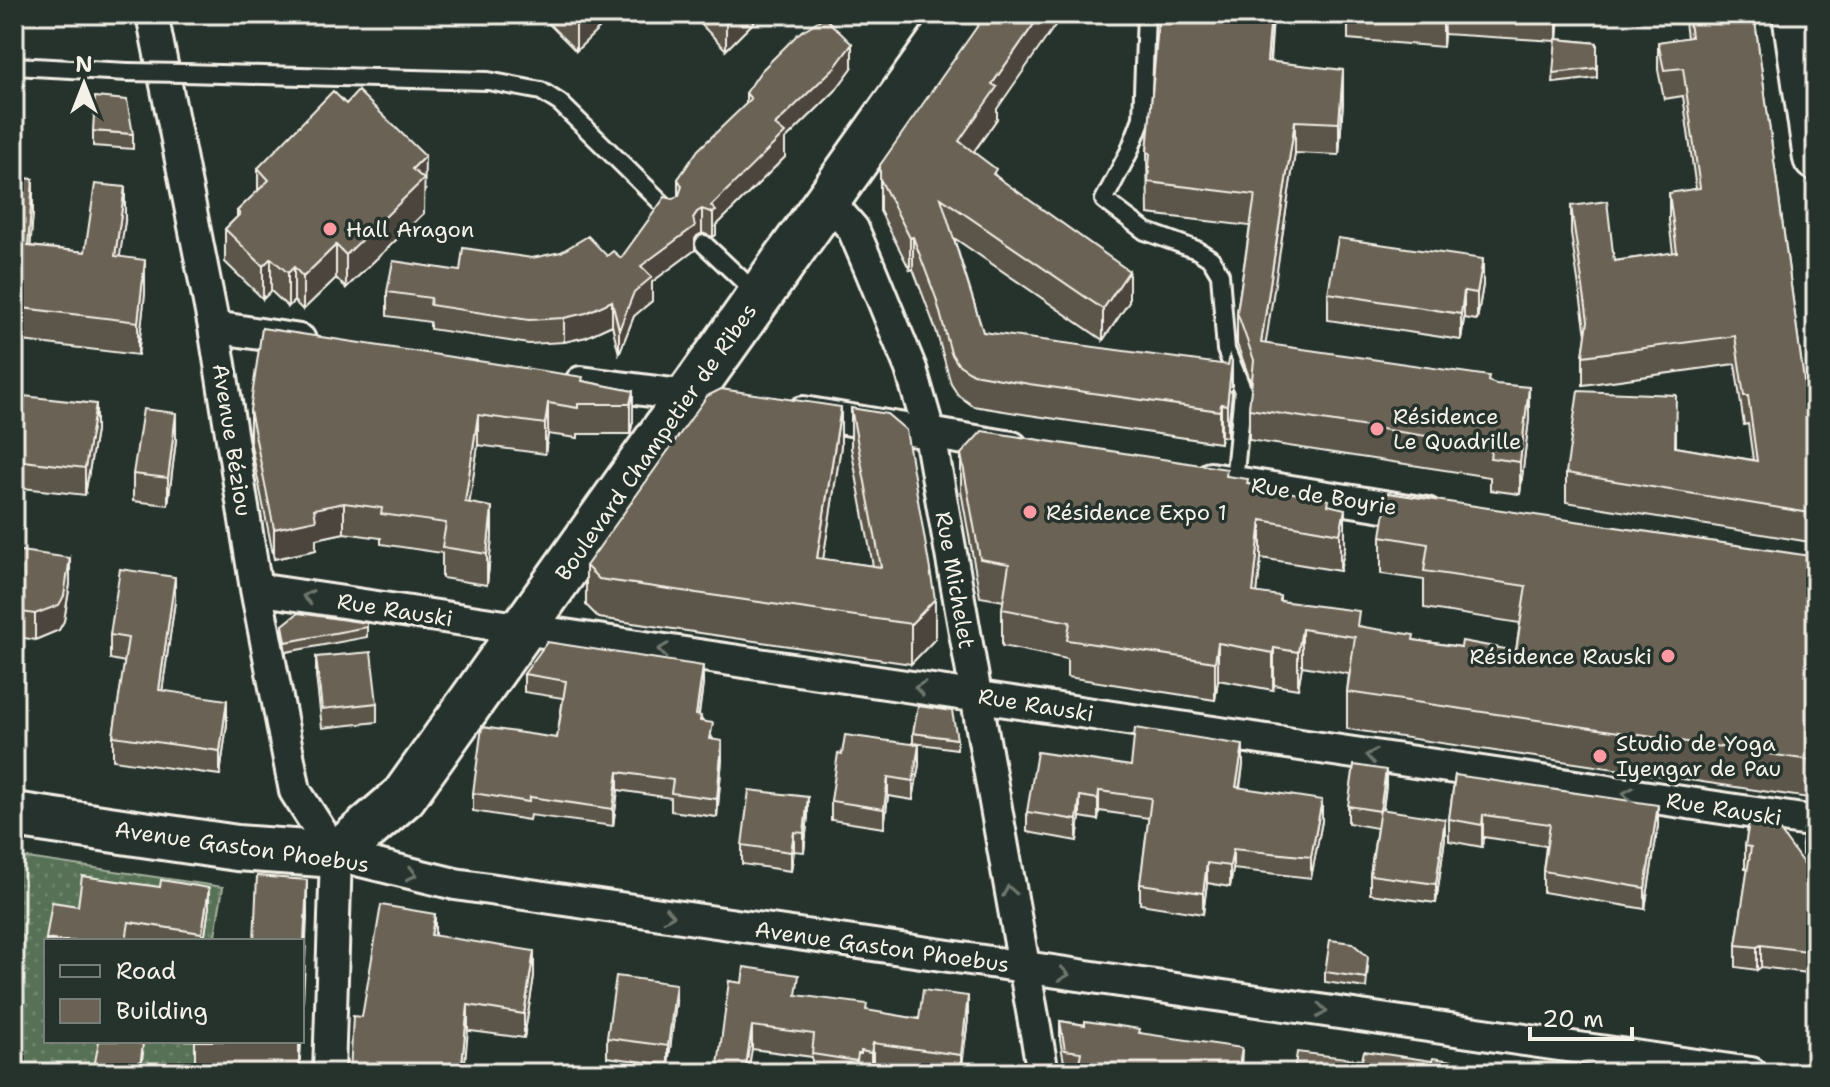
<svg xmlns="http://www.w3.org/2000/svg" width="1830" height="1087" viewBox="0 0 1830 1087" font-family="'Shantell Sans',sans-serif">
<style>
.garden{fill:url(#garden-dots);stroke:#a6b19f;stroke-width:2}
.lines{fill:none;stroke-linecap:round;stroke-linejoin:round}
.lane-casing{stroke:#f4f1e8;stroke-width:22}
.street-casing{stroke:#f4f1e8;stroke-width:36}
.secondary-casing{stroke:#f4f1e8;stroke-width:50}
.lane{stroke:#26332d;stroke-width:16}
.street{stroke:#26332d;stroke-width:30}
.secondary{stroke:#26332d;stroke-width:44}
.lane-bridge-casing{stroke:#f4f1e8;stroke-width:22;stroke-linecap:butt}
.lane-bridge{stroke:#26332d;stroke-width:16}
.wall{fill:#5c5449;stroke:#f4f1e8;stroke-width:2}
.shaded-wall{fill:#4b453c;stroke:#f4f1e8;stroke-width:2}
.building{fill:#6b6255;stroke:#f4f1e8;stroke-width:2}
.oneway{stroke:#6e766e}
.poi-dot{fill:#ff9aa2;stroke:#26332d;stroke-width:3}
.labels{text-anchor:middle;dominant-baseline:central;stroke-width:7;stroke-linejoin:round;paint-order:stroke}
.poi-label{font-size:22px;fill:#f4f1e8;stroke:#26332d;text-anchor:start}
.street-label{font-size:22px;fill:#f4f1e8;stroke:#26332d}
</style>
<defs>
<pattern id="garden-dots" width="8" height="8" patternUnits="userSpaceOnUse" patternTransform="scale(2)"><rect width="8" height="8" fill="#577156"/><path d="M2 2h.1M6 6h.1" fill="none" stroke="#70866e" stroke-width="1.8" stroke-linecap="round"/></pattern>
</defs>
<rect width="100%" height="100%" fill="#26332d"/>
<filter id="ink" filterUnits="userSpaceOnUse"><feTurbulence type="fractalNoise" baseFrequency=".0125" numOctaves="2"/><feDisplacementMap in="SourceGraphic" scale="16" xChannelSelector="R" yChannelSelector="G"/><feConvolveMatrix kernelMatrix="1 2 1 2 8 2 1 2 1" color-interpolation-filters="sRGB"/></filter>
<g filter="url(#ink)">
<path class="garden" d="M 14,856 L 223,887 L 214,941 L 46,941 L 46,1041 L 200,1041 L 195,1073 L 140,1073 L 143,1051 L 127,1048 L 95,1073 L 70,1073 L 14,1065 Z"/>
<g class="lines">
<g class="lane-casing">
<path id="lane" d="M 1146,14 L 1142,118 L 1129,152 L 1104,200 L 1145,231 L 1197,250 L 1211,259 L 1220,274 L 1226,350 L 1243,391 L 1234,482
M 14,66 L 128,72
M 184,73 L 488,81 L 541,91 L 560,103 L 671,212
M 704,244 L 758,295"/>
</g>
<g class="street-casing">
<path id="street" d="M 152,14 L 214,327 L 256,589 L 295,791 L 336,855
M 828,200 L 853,229 L 871,271 L 911,369 L 930,435 L 1043,1073
M 214,327 L 300,340
M 581,382 L 704,398
M 803,412 L 1012,447
M 1210,478 L 1427,513
M 256,589 L 1816,822
M 336,855 L 455,884 L 1751,1073
M 329,1073 L 336,855"/>
</g>
<g class="secondary-casing">
<path id="secondary" d="M 1795,14 L 1816,158
M 14,815 L 237,848 L 336,855 L 404,796 L 960,14"/>
</g>
<use href="#lane" class="lane"/>
<use href="#street" class="street"/>
<use href="#secondary" class="secondary"/>
<g class="lane-bridge-casing">
<path id="lane-bridge" d="M 128,72 L 184,73"/>
</g>
<use href="#lane-bridge" class="lane-bridge"/>
</g>
<path class="wall" d="M 14,14 L 20,14 L 17,55 L 15,55 L 14,95 Z
M 539,14 L 614,14 L 576,51 Z
M 691,14 L 762,14 L 726,50 Z
M 1159,14 L 1559,14 L 1557,39 L 1597,43 L 1597,78 L 1553,83 L 1556,41 L 1444,34 L 1443,47 L 1348,39 L 1348,24 L 1273,18 L 1270,62 L 1343,102 L 1339,155 L 1295,153 L 1265,344 L 1489,381 L 1529,419 L 1520,494 L 1490,490 L 1490,477 L 1249,440 L 1249,409 L 1252,385 L 1237,344 L 1237,312 L 1250,226 L 1148,214 L 1147,152 Z
M 1684,14 L 1754,14 L 1816,469 L 1816,543 L 1566,502 L 1566,473 L 1676,424 L 1676,447 L 1753,460 L 1748,424 L 1744,425 L 1735,364 L 1583,385 L 1583,356 L 1586,335 L 1571,234 L 1571,206 L 1614,261 L 1673,253 L 1669,221 L 1669,193 L 1696,189 L 1683,96 L 1664,99 L 1658,70 L 1658,42 L 1687,38 Z
M 852,68 L 835,91 L 785,140 L 785,157 L 716,226 L 716,235 L 713,237 L 702,233 L 697,236 L 695,239 L 695,250 L 652,282 L 652,301 L 634,316 L 619,354 L 612,325 L 586,337 L 564,342 L 529,344 L 430,329 L 430,322 L 387,316 L 387,292 L 460,271 L 532,258 L 607,256 L 621,258 L 673,199 L 678,196 L 678,179 L 746,104 L 746,93 Z
M 997,109 L 997,119 L 974,152 L 996,176 L 1129,302 L 1103,340 L 954,238 L 983,332 L 1232,393 L 1227,437 L 1221,436 L 1220,443 L 1029,415 L 973,406 L 958,395 L 951,384 L 936,330 L 913,269 L 910,270 L 880,211 L 880,165 Z
M 93,131 L 133,134 L 133,149 L 93,146 Z
M 258,168 L 425,190 L 424,191 L 424,213 L 346,288 L 336,278 L 303,310 L 294,301 L 288,307 L 271,291 L 263,299 L 225,262 L 225,229 L 237,217 L 237,211 L 258,191 Z
M 14,177 L 33,212 L 30,246 L 85,252 L 125,221 L 119,256 L 145,293 L 138,355 L 14,340 Z
M 1483,285 L 1477,320 L 1464,318 L 1461,340 L 1328,320 L 1328,293 Z
M 583,381 L 633,391 L 633,421 L 630,434 L 578,434 L 578,438 L 548,434 L 545,454 L 478,445 L 469,503 L 492,537 L 487,585 L 442,578 L 442,553 L 381,544 L 381,538 L 344,533 L 316,539 L 316,550 L 274,559 L 250,440 L 250,410 Z
M 14,395 L 96,431 L 85,495 L 14,487 Z
M 851,408 L 935,639 L 911,664 L 599,618 L 586,605 L 586,566 L 841,446 L 823,559 L 873,566 L 851,448 Z
M 176,440 L 168,505 L 133,501 L 133,474 Z
M 961,454 L 1227,476 L 1248,484 L 1329,506 L 1345,546 L 1340,571 L 1261,558 L 1257,593 L 1359,626 L 1414,640 L 1461,647 L 1516,651 L 1520,623 L 1424,608 L 1424,580 L 1381,574 L 1381,536 L 1816,561 L 1816,805 L 1809,803 L 1809,798 L 1347,729 L 1347,692 L 1349,674 L 1302,666 L 1298,689 L 1274,685 L 1273,690 L 1218,680 L 1215,700 L 1067,677 L 1067,659 L 1002,646 L 1002,609 L 1004,601 L 980,597 L 961,491 Z
M 14,550 L 70,584 L 64,621 L 59,630 L 35,640 L 14,636 Z
M 175,601 L 162,690 L 227,724 L 220,775 L 113,760 L 113,736 L 125,662 L 110,659 L 110,635 Z
M 367,623 L 367,637 L 286,652 L 283,635 L 283,625 Z
M 316,657 L 377,703 L 377,722 L 322,728 L 316,676 Z
M 524,674 L 703,684 L 699,715 L 713,739 L 722,759 L 717,817 L 671,811 L 671,798 L 618,790 L 613,826 L 530,815 L 529,820 L 473,811 L 473,793 L 557,738 L 563,698 L 524,692 Z
M 913,733 L 957,739 L 957,749 L 913,743 Z
M 842,754 L 919,764 L 913,800 L 888,796 L 884,828 L 831,820 L 831,801 Z
M 1243,765 L 1240,788 L 1322,821 L 1311,878 L 1233,869 L 1230,887 L 1207,883 L 1203,914 L 1140,904 L 1140,884 L 1149,818 L 1099,811 L 1098,820 L 1080,817 L 1077,841 L 1027,832 L 1027,812 L 1131,766 Z
M 1455,775 L 1658,826 L 1645,909 L 1543,892 L 1543,871 L 1546,846 L 1483,837 L 1482,847 L 1449,841 L 1449,819 Z
M 1386,786 L 1383,810 L 1445,838 L 1436,903 L 1370,894 L 1370,875 L 1377,828 L 1348,823 L 1348,806 Z
M 808,816 L 804,852 L 794,851 L 791,871 L 742,864 L 742,845 Z
M 1750,816 L 1816,881 L 1816,967 L 1807,973 L 1761,967 L 1757,970 L 1736,967 L 1736,945 L 1748,869 L 1745,869 L 1745,846 Z
M 78,906 L 209,907 L 204,941 L 46,941 L 46,957 L 46,939 Z
M 435,936 L 534,976 L 524,1038 L 362,1017 Z
M 1368,967 L 1366,988 L 1325,982 L 1325,972 Z
M 729,981 L 867,1011 L 919,1019 L 968,1019 L 961,1073 L 924,1073 L 873,1066 L 872,1073 L 812,1073 L 812,1057 L 752,1049 Z
M 676,1002 L 668,1065 L 607,1057 L 607,1038 Z
M 1060,1021 L 1140,1033 L 1242,1067 L 1241,1073 L 1077,1073 L 1078,1071 L 1065,1068 L 1060,1040 Z
M 195,1041 L 301,1041 L 299,1073 L 231,1073 L 195,1071 Z
M 143,1053 L 140,1073 L 94,1073 L 94,1067 Z"/>
<path class="shaded-wall" d="M 17,14 L 20,14 L 17,55 Z
M 581,14 L 614,14 L 576,51 L 576,19 Z
M 729,14 L 762,14 L 726,50 L 726,17 Z
M 1041,14 L 1063,14 L 997,109 L 997,119 L 959,172 L 959,141 L 992,84 Z
M 1271,14 L 1273,14 L 1267,93 L 1267,61 Z
M 1443,14 L 1444,34 L 1443,47 Z
M 1557,14 L 1559,14 L 1557,41 Z
M 852,44 L 852,68 L 835,91 L 785,140 L 785,157 L 716,226 L 716,235 L 713,237 L 713,213 L 711,206 L 775,125 Z
M 1343,70 L 1343,102 L 1339,155 L 1339,123 Z
M 1295,121 L 1295,153 L 1261,374 L 1261,343 Z
M 425,156 L 424,213 L 346,288 L 346,255 L 412,169 Z
M 33,179 L 33,212 L 28,279 L 28,246 Z
M 125,187 L 125,221 L 115,289 L 115,256 Z
M 702,209 L 702,233 L 697,236 L 695,239 L 695,250 L 652,282 L 652,301 L 634,316 L 619,354 L 619,330 L 641,266 L 693,218 L 697,212 Z
M 913,237 L 913,269 L 910,270 L 910,238 Z
M 336,245 L 336,278 L 303,310 L 303,277 Z
M 271,258 L 271,291 L 263,299 L 263,266 Z
M 1483,259 L 1483,285 L 1477,320 L 1477,293 Z
M 145,260 L 145,293 L 138,355 L 138,322 Z
M 294,267 L 294,301 L 288,307 L 288,273 Z
M 1129,271 L 1129,302 L 1103,340 L 1103,309 Z
M 1464,291 L 1464,318 L 1461,340 L 1461,314 Z
M 612,301 L 612,325 L 586,337 L 564,342 L 564,318 Z
M 1232,361 L 1232,393 L 1227,437 L 1227,405 Z
M 1529,387 L 1529,419 L 1520,494 L 1520,462 Z
M 633,391 L 633,421 L 630,434 L 630,404 Z
M 548,403 L 548,434 L 545,454 L 545,424 Z
M 96,404 L 96,431 L 85,495 L 85,468 Z
M 1221,404 L 1221,436 L 1220,443 L 1220,411 Z
M 841,407 L 841,446 L 817,598 L 817,558 Z
M 176,413 L 176,440 L 168,505 L 168,478 Z
M 478,415 L 478,445 L 465,533 L 465,502 Z
M 344,503 L 344,533 L 316,539 L 316,550 L 274,559 L 274,529 L 314,509 Z
M 492,507 L 492,537 L 487,585 L 487,554 Z
M 1345,509 L 1345,546 L 1340,571 L 1340,534 Z
M 1261,520 L 1261,558 L 1253,629 L 1253,592 Z
M 70,558 L 70,584 L 64,621 L 59,630 L 35,640 L 35,614 Z
M 175,577 L 175,601 L 159,714 L 159,690 Z
M 935,599 L 935,639 L 911,664 L 911,624 Z
M 1302,629 L 1302,666 L 1298,689 L 1298,652 Z
M 1218,643 L 1218,680 L 1215,700 L 1215,662 Z
M 1274,648 L 1274,685 L 1273,690 L 1273,653 Z
M 703,666 L 703,684 L 696,733 L 696,715 Z
M 227,700 L 227,724 L 220,775 L 220,751 Z
M 722,741 L 722,759 L 717,817 L 717,799 Z
M 919,745 L 919,764 L 913,800 L 913,781 Z
M 1243,745 L 1243,765 L 1236,808 L 1236,787 Z
M 1386,770 L 1386,786 L 1380,828 L 1380,811 Z
M 618,772 L 618,790 L 613,826 L 613,809 Z
M 888,777 L 888,796 L 884,828 L 884,809 Z
M 1099,791 L 1099,811 L 1098,820 L 1098,799 Z
M 1080,796 L 1080,817 L 1077,841 L 1077,820 Z
M 808,797 L 808,816 L 804,852 L 804,833 Z
M 1322,800 L 1322,821 L 1311,878 L 1311,857 Z
M 1658,805 L 1658,826 L 1645,909 L 1645,888 Z
M 1483,815 L 1483,837 L 1482,847 L 1482,825 Z
M 1445,819 L 1445,838 L 1436,903 L 1436,884 Z
M 1814,830 L 1814,840 L 1802,854 L 1802,844 Z
M 794,832 L 794,851 L 791,871 L 791,852 Z
M 1233,849 L 1233,869 L 1230,887 L 1230,866 Z
M 1207,863 L 1207,883 L 1203,914 L 1203,893 Z
M 307,880 L 307,919 L 302,1022 L 302,983 Z
M 209,888 L 209,907 L 204,941 L 202,941 L 202,933 Z
M 435,914 L 435,938 L 431,935 Z
M 1761,945 L 1761,967 L 1757,970 L 1757,947 Z
M 1816,945 L 1816,967 L 1807,973 L 1807,951 Z
M 534,951 L 534,976 L 524,1038 L 524,1014 Z
M 676,984 L 676,1002 L 668,1065 L 668,1046 Z
M 968,996 L 968,1019 L 961,1073 L 961,1055 Z
M 468,1005 L 468,1030 L 464,1073 L 461,1073 Z
M 752,1026 L 752,1049 L 748,1073 L 745,1073 Z
M 299,1041 L 301,1041 L 299,1073 Z
M 873,1043 L 873,1066 L 871,1073 L 871,1053 Z
M 1242,1048 L 1241,1073 L 1238,1073 Z"/>
<path class="building" d="M 14,14 L 17,14 L 17,22 L 14,22 Z
M 571,14 L 581,14 L 576,19 Z
M 986,14 L 1041,14 L 992,84 L 997,87 L 959,141 L 996,169 L 993,174 L 1129,271 L 1103,309 L 941,198 L 983,332 L 1228,365 L 1230,356 L 1232,361 L 1227,405 L 1221,404 L 1220,411 L 1029,384 L 973,374 L 958,364 L 951,353 L 936,298 L 913,237 L 910,238 L 880,179 L 880,165 Z
M 1159,14 L 1271,14 L 1267,61 L 1343,70 L 1339,123 L 1295,121 L 1261,343 L 1489,376 L 1488,381 L 1496,384 L 1529,387 L 1520,462 L 1490,458 L 1492,446 L 1249,409 L 1254,360 L 1237,312 L 1255,195 L 1148,182 L 1150,153 L 1147,152 Z
M 1688,14 L 1754,14 L 1816,469 L 1816,514 L 1566,473 L 1578,391 L 1676,395 L 1675,447 L 1757,461 L 1748,396 L 1744,396 L 1735,336 L 1583,356 L 1588,321 L 1571,206 L 1607,201 L 1614,261 L 1677,252 L 1669,193 L 1700,188 L 1683,68 L 1664,70 L 1658,42 L 1691,37 Z
M 824,17 L 852,44 L 835,67 L 775,125 L 785,133 L 711,206 L 716,211 L 713,213 L 702,209 L 697,212 L 693,218 L 695,226 L 641,266 L 652,277 L 634,292 L 619,330 L 612,301 L 586,313 L 564,318 L 529,320 L 430,305 L 431,298 L 387,292 L 393,261 L 460,271 L 463,248 L 532,258 L 561,252 L 588,236 L 607,256 L 613,251 L 621,258 L 665,197 L 673,199 L 679,195 L 682,186 L 678,179 L 698,150 L 751,99 L 746,93 L 761,71 L 798,34 Z
M 1556,39 L 1597,43 L 1597,68 L 1553,73 Z
M 333,91 L 346,104 L 358,91 L 425,156 L 412,169 L 424,179 L 346,255 L 336,245 L 303,277 L 294,267 L 288,273 L 271,258 L 263,266 L 225,229 L 240,214 L 237,211 L 269,180 L 258,168 Z
M 95,97 L 127,100 L 133,134 L 93,131 Z
M 14,177 L 33,179 L 28,246 L 85,252 L 95,184 L 125,187 L 115,256 L 145,260 L 138,322 L 14,307 Z
M 1338,238 L 1483,259 L 1477,293 L 1464,291 L 1461,314 L 1328,293 Z
M 262,328 L 583,377 L 582,381 L 633,391 L 630,404 L 578,404 L 578,408 L 548,403 L 545,424 L 478,415 L 465,502 L 492,507 L 487,554 L 442,547 L 446,523 L 381,514 L 382,508 L 344,503 L 314,509 L 316,520 L 274,529 L 250,410 Z
M 721,389 L 841,407 L 817,558 L 881,567 L 851,408 L 887,414 L 906,430 L 935,599 L 911,624 L 599,579 L 586,566 L 707,396 Z
M 14,395 L 96,404 L 85,468 L 14,460 Z
M 143,409 L 176,413 L 168,478 L 133,474 Z
M 982,431 L 1227,469 L 1226,476 L 1248,479 L 1247,484 L 1329,500 L 1328,505 L 1345,509 L 1340,534 L 1261,520 L 1253,592 L 1280,596 L 1280,601 L 1359,611 L 1357,626 L 1414,635 L 1413,640 L 1461,647 L 1462,641 L 1516,651 L 1526,586 L 1424,571 L 1428,544 L 1381,536 L 1388,493 L 1810,556 L 1816,561 L 1816,768 L 1809,765 L 1809,760 L 1347,692 L 1355,637 L 1302,629 L 1298,652 L 1274,648 L 1273,653 L 1218,643 L 1215,662 L 1067,640 L 1070,622 L 1002,609 L 1009,564 L 980,559 L 961,454 Z
M 14,550 L 70,558 L 64,596 L 59,605 L 35,614 L 14,611 Z
M 120,569 L 175,577 L 159,690 L 227,700 L 220,751 L 113,736 L 128,638 L 110,635 Z
M 298,613 L 367,623 L 367,627 L 286,642 L 283,625 Z
M 547,642 L 703,666 L 696,715 L 701,716 L 700,721 L 713,723 L 710,739 L 722,741 L 717,799 L 671,793 L 673,780 L 618,772 L 613,809 L 530,797 L 529,802 L 473,793 L 482,727 L 557,738 L 566,681 L 524,674 Z
M 371,652 L 377,703 L 322,709 L 316,657 Z
M 918,706 L 952,711 L 957,739 L 913,733 Z
M 1135,728 L 1243,745 L 1236,787 L 1322,800 L 1311,857 L 1233,849 L 1230,866 L 1207,863 L 1203,893 L 1140,884 L 1151,798 L 1099,791 L 1098,799 L 1080,796 L 1077,820 L 1027,812 L 1037,752 L 1131,766 Z
M 845,735 L 919,745 L 913,781 L 888,777 L 884,809 L 831,801 L 838,753 L 842,754 Z
M 1354,765 L 1386,770 L 1380,811 L 1348,806 Z
M 1455,775 L 1658,805 L 1645,888 L 1543,871 L 1550,824 L 1483,815 L 1482,825 L 1449,819 Z
M 749,790 L 808,797 L 804,833 L 794,832 L 791,852 L 742,845 Z
M 1380,809 L 1445,819 L 1436,884 L 1370,875 Z
M 1750,816 L 1771,819 L 1816,881 L 1816,945 L 1807,951 L 1761,945 L 1757,947 L 1736,945 L 1751,847 L 1745,846 Z
M 1804,829 L 1814,830 L 1802,844 Z
M 82,876 L 160,887 L 161,880 L 209,888 L 202,933 L 129,922 L 126,941 L 60,941 L 46,939 L 52,902 L 78,906 Z
M 257,876 L 307,880 L 302,983 L 302,941 L 254,941 Z
M 381,905 L 435,914 L 431,935 L 534,951 L 524,1014 L 468,1005 L 461,1073 L 350,1073 L 353,1016 L 362,1017 Z
M 1330,940 L 1352,943 L 1368,957 L 1366,978 L 1325,972 Z
M 744,967 L 799,975 L 796,995 L 867,1004 L 866,1010 L 919,1019 L 923,990 L 968,996 L 961,1055 L 873,1043 L 871,1053 L 861,1051 L 861,1054 L 858,1054 L 857,1061 L 812,1054 L 814,1034 L 752,1026 L 745,1073 L 717,1073 L 729,981 L 742,983 Z
M 616,976 L 676,984 L 668,1046 L 607,1038 Z
M 1060,1021 L 1085,1025 L 1085,1021 L 1140,1029 L 1139,1033 L 1242,1048 L 1238,1073 L 1077,1073 L 1081,1052 L 1065,1050 Z
M 99,1041 L 125,1041 L 143,1044 L 139,1073 L 94,1067 Z
M 1364,1051 L 1432,1061 L 1433,1058 L 1465,1063 L 1466,1066 L 1486,1069 L 1485,1073 L 1294,1073 L 1297,1052 L 1362,1060 Z
M 1640,1066 L 1677,1072 L 1677,1073 L 1639,1073 Z"/>
<defs><path id="oneway-chevron" d="M-2-3.5L2.5 0L-2 3.5" fill="none" stroke-width="1.6" stroke-linecap="round" stroke-linejoin="round" transform="scale(2)"/></defs>
<g class="oneway">
<use href="#oneway-chevron" transform="translate(308 597) rotate(-171)"/>
<use href="#oneway-chevron" transform="translate(663 650) rotate(-172)"/>
<use href="#oneway-chevron" transform="translate(920 688) rotate(-172)"/>
<use href="#oneway-chevron" transform="translate(1371 756) rotate(-171)"/>
<use href="#oneway-chevron" transform="translate(1628 794) rotate(-171)"/>
<use href="#oneway-chevron" transform="translate(412 874) rotate(14)"/>
<use href="#oneway-chevron" transform="translate(1009 891) rotate(-100)"/>
<use href="#oneway-chevron" transform="translate(669 915) rotate(8)"/>
<use href="#oneway-chevron" transform="translate(1064 974) rotate(8)"/>
<use href="#oneway-chevron" transform="translate(1322 1011) rotate(8)"/>
</g>
</g>
<g class="poi-dot">
<circle cx="330" cy="229" r="8"/>
<circle cx="1377" cy="429" r="8"/>
<circle cx="1030" cy="512" r="8"/>
<circle cx="1668" cy="656" r="8"/>
<circle cx="1600" cy="756" r="8"/>
</g>
<g class="labels">
<g class="poi-label">
<text x="346" y="229">Hall Aragon</text>
<text x="1393" y="416">Résidence<tspan x="1393" dy="25">Le Quadrille</tspan></text>
<text x="1046" y="512">Résidence Expo 1</text>
<text x="1652" y="656" text-anchor="end">Résidence Rauski</text>
<text x="1616" y="743">Studio de Yoga<tspan x="1616" dy="25">Iyengar de Pau</tspan></text>
</g>
<g class="street-label">
<text transform="translate(232 440) rotate(81)">Avenue Béziou</text>
<text transform="translate(656 442) rotate(-55)">Boulevard Champetier de Ribes</text>
<text transform="translate(1324 496) rotate(9)">Rue de Boyrie</text>
<text transform="translate(955 580) rotate(80)">Rue Michelet</text>
<text transform="translate(395 610) rotate(9)">Rue Rauski</text>
<text transform="translate(1036 705) rotate(9)">Rue Rauski</text>
<text transform="translate(1724 809) rotate(9)">Rue Rauski</text>
<text transform="translate(242 847) rotate(8)">Avenue Gaston Phoebus</text>
<text transform="translate(882 947) rotate(8)">Avenue Gaston Phoebus</text>
</g>
</g>
<rect width="1830" height="1087" fill="none" stroke="#26332d" stroke-width="48"/>
<rect x="24" y="24" width="1782" height="1039" fill="none" stroke="#f4f1e8" stroke-width="3" filter="url(#ink)"/>
<rect x="44" y="939" width="260" height="104" fill="#26332d" stroke="#787f78" stroke-width="2"/>
<rect x="60" y="965" width="40" height="12" fill="#26332d" stroke="#787f78" stroke-width="2"/>
<text x="116" y="979" font-size="24" fill="#f4f1e8">Road</text>
<rect x="60" y="999" width="40" height="24" fill="#6b6255" stroke="#787f78" stroke-width="2"/>
<text x="116" y="1019" font-size="24" fill="#f4f1e8">Building</text>
<g transform="translate(84 84)" stroke="#26332d" stroke-width="6" paint-order="stroke">
<path d="M0-6L14 30L0 20L-14 30Z" fill="#f4f1e8"/>
<text y="-12" font-size="22" font-weight="bold" text-anchor="middle" fill="#f4f1e8">N</text>
</g>
<path d="M1530 1027v12h102v-12" fill="none" stroke="#f4f1e8" stroke-width="4"/>
<text x="1542" y="1027" font-size="24" fill="#f4f1e8" stroke="#26332d" stroke-width="6" paint-order="stroke">20 m</text>
</svg>
